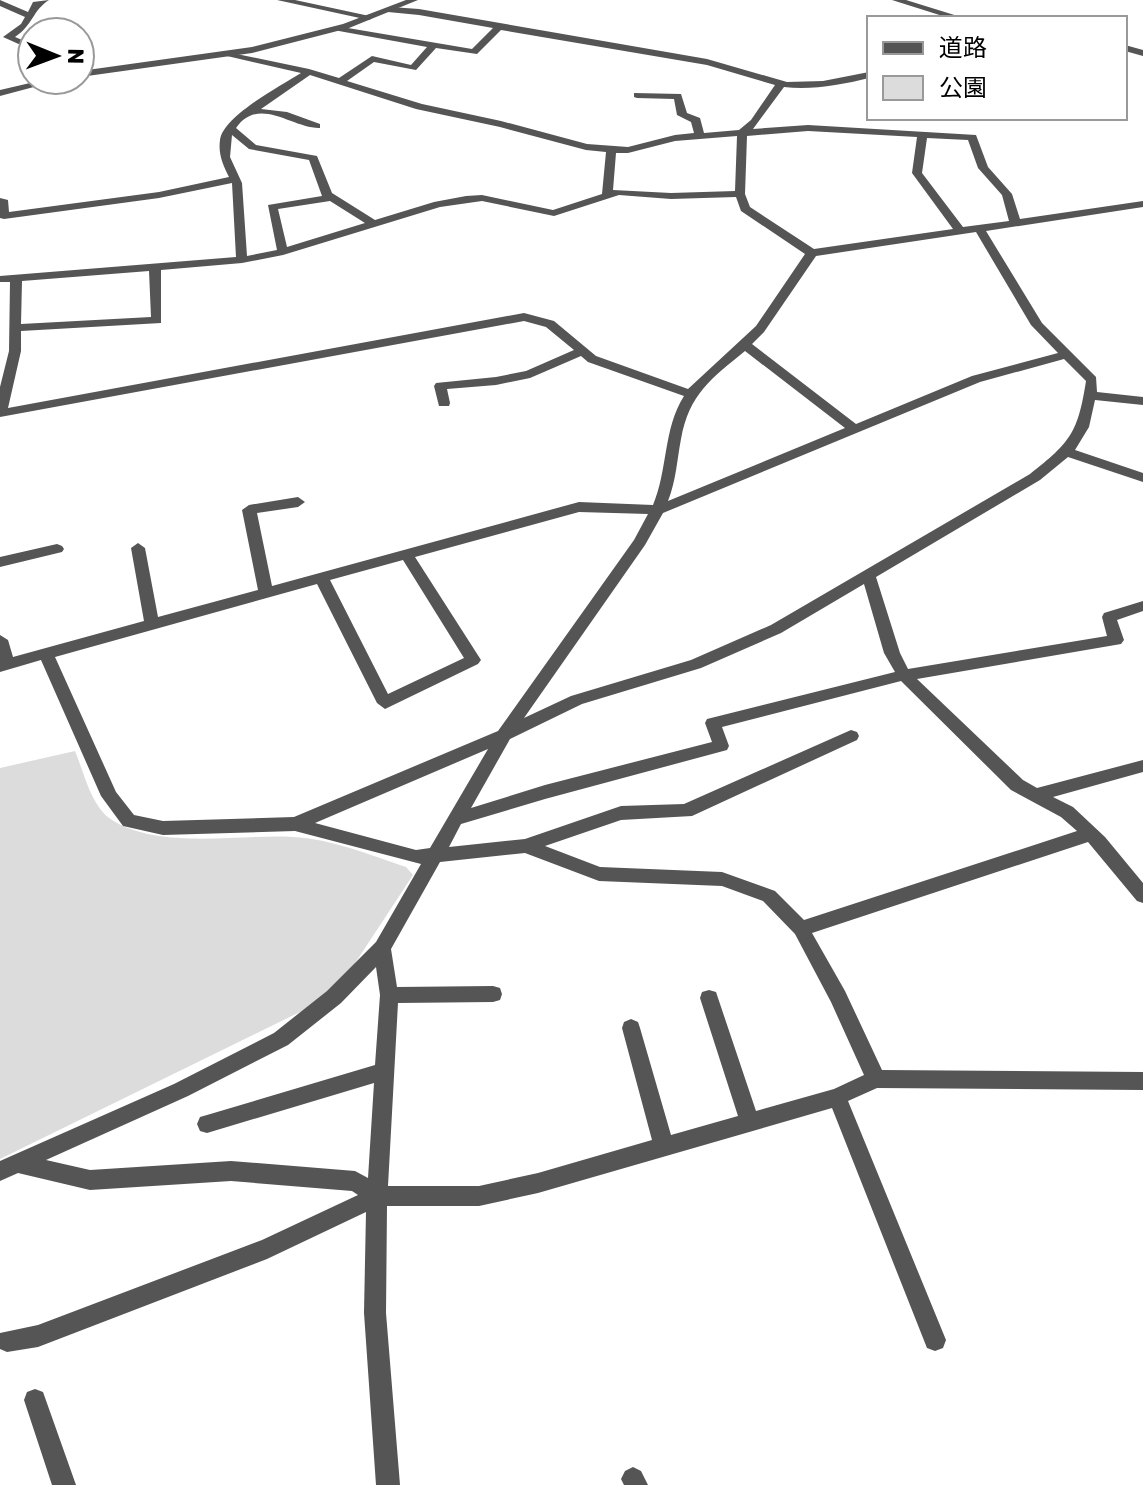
<svg xmlns="http://www.w3.org/2000/svg" width="1143" height="1485" viewBox="0 0 1143 1485" font-family="Rubik,'Noto Sans JP',sans-serif">
<style>
.green{fill:#dcdcdc}
.lines{fill:none;stroke-linecap:round;stroke-linejoin:round}
.minor{fill:#555;fill-rule:evenodd}
.tertiary{fill:#555;fill-rule:evenodd}
</style>
<rect width="100%" height="100%" fill="#fff"/>
<path class="green" d="M 75,751 C 84,772 91,807 112,820 C 159,850 239,834 293,837 C 332,839 370,855 406,867 L 413,875 L 346,977 L 304,1010 L 0,1159 L 0,768 Z"/>
<g class="lines">
<path class="minor" d="M 0,0 L 28,12 L 33,2 L 49,0 C 32,11 34,24 15,37 L 32,44 L 32,50 L 3,37 L 21,24 L 25,17 L 0,6 Z
M 277,0 L 295,0 L 374,17 L 369,20 Z
M 892,0 L 906,0 L 964,18 L 949,18 Z
M 391,7 L 419,9 L 707,59 L 787,82 L 823,81 L 869,72 L 869,78 C 841,85 812,90 784,87 L 753,129 L 808,125 L 976,135 L 988,167 L 1012,194 L 1020,219 L 1143,201 L 1143,207 L 986,231 L 1042,323 L 1096,377 L 1097,392 L 1143,397 L 1143,405 L 1095,400 L 1089,427 L 1075,450 L 1143,473 L 1143,482 L 1068,457 L 1040,480 L 876,577 L 900,653 L 908,669 L 1107,636 L 1102,617 L 1104,613 L 1143,601 L 1143,611 L 1117,620 L 1124,640 L 1121,644 L 917,679 L 1023,780 L 1037,788 L 1143,760 L 1143,772 L 1053,797 L 1073,807 L 1105,837 L 1143,883 L 1143,903 L 1137,901 L 1088,842 L 812,933 L 845,991 L 882,1070 L 1143,1072 L 1143,1090 L 877,1088 L 848,1101 L 946,1340 L 943,1348 L 935,1351 L 927,1348 L 832,1108 L 538,1193 L 479,1206 L 387,1206 L 386,1313 L 400,1485 L 376,1485 L 364,1313 L 366,1212 L 267,1259 L 38,1347 L 7,1352 L 0,1349 L 0,1333 L 38,1325 L 262,1240 L 358,1195 L 352,1191 L 231,1181 L 90,1190 L 18,1173 L 0,1181 L 0,1161 L 174,1084 L 274,1033 L 327,991 L 376,942 L 421,864 L 295,831 L 163,835 L 123,826 L 101,796 L 41,660 L 0,672 L 0,635 L 8,640 L 13,657 L 144,621 L 131,548 L 138,543 L 145,548 L 158,617 L 258,590 L 242,510 L 249,505 L 298,497 L 305,502 L 298,507 L 257,513 L 272,586 L 579,502 L 653,505 C 668,470 663,429 684,396 L 588,362 L 581,356 L 530,378 L 496,385 L 447,389 L 450,403 L 449,406 L 439,406 L 434,386 L 436,383 L 496,377 L 526,371 L 574,350 L 546,327 L 524,321 L 0,417 L 0,387 L 9,351 L 10,282 L 0,282 L 0,276 L 236,257 L 232,183 L 159,198 L 4,219 L 0,218 L 0,198 L 8,200 L 9,212 L 159,192 L 229,177 C 223,165 218,154 220,140 C 223,116 279,87 301,73 L 227,56 L 227,52 L 309,69 L 339,78 L 372,56 L 411,65 L 427,47 L 339,31 L 336,30 L 336,26 L 472,49 L 493,28 L 419,15 L 388,12 L 387,10 ZM 501,30 L 707,65 L 775,85 L 751,120 L 739,130 L 704,133 L 700,118 L 687,113 L 681,94 L 634,93 L 634,97 L 637,98 L 674,99 L 677,115 L 691,122 L 694,133 L 675,135 L 628,147 L 587,144 L 501,121 L 422,104 L 347,81 L 374,62 L 416,70 L 436,48 L 477,54 ZM 310,75 L 416,109 L 500,127 L 586,150 L 606,152 L 602,194 L 553,210 L 482,195 L 466,196 L 434,202 L 375,220 L 332,193 L 317,156 L 256,145 L 236,128 C 259,95 293,129 320,128 L 320,124 L 287,112 L 261,109 ZM 808,131 L 917,137 L 912,173 L 953,229 L 814,249 L 750,207 L 745,194 L 747,136 ZM 232,135 L 249,149 L 309,160 L 322,196 L 268,205 L 277,250 L 247,256 L 242,183 L 230,157 ZM 737,136 L 735,191 L 671,193 L 613,190 L 616,153 L 628,153 L 675,141 ZM 927,138 L 968,140 L 978,168 L 1002,195 L 1009,221 L 963,227 L 922,173 ZM 619,195 L 671,199 L 736,197 L 741,211 L 805,254 L 756,326 L 688,389 L 596,356 L 554,321 L 524,313 L 8,408 L 21,351 L 21,331 L 161,323 L 161,270 L 242,263 L 283,255 L 440,207 L 482,201 L 554,216 ZM 330,201 L 365,223 L 287,247 L 278,209 ZM 976,232 L 1031,325 L 1058,353 L 972,376 L 856,424 L 752,344 L 764,332 L 816,256 ZM 149,271 L 151,317 L 21,324 L 22,281 ZM 745,351 L 845,428 L 668,501 C 676,481 677,460 681,439 C 689,394 712,378 745,351 ZM 1064,359 L 1086,381 C 1078,432 1071,442 1030,474 L 771,625 L 691,660 L 571,696 L 524,718 L 645,545 L 663,513 L 980,382 ZM 579,512 L 648,514 L 634,540 L 498,731 L 294,817 L 163,821 L 134,815 L 116,792 L 55,657 L 317,584 L 377,703 L 385,709 L 478,664 L 481,660 L 415,557 ZM 403,560 L 464,658 L 388,694 L 330,580 ZM 864,584 L 884,653 L 895,672 L 707,719 L 705,723 L 712,742 L 545,785 L 471,808 L 510,739 L 582,704 L 701,668 L 781,633 ZM 901,681 L 1011,790 L 1061,817 L 1077,831 L 804,920 L 775,891 L 722,872 L 600,867 L 545,846 L 621,820 L 692,816 L 857,740 L 859,736 L 857,732 L 851,730 L 684,804 L 621,806 L 525,839 L 449,847 L 461,824 L 545,799 L 727,750 L 729,746 L 722,727 ZM 488,749 L 430,848 L 416,850 L 315,823 ZM 525,853 L 599,881 L 722,886 L 763,901 L 795,934 L 831,1002 L 864,1075 L 834,1089 L 756,1111 L 718,998 L 716,992 L 709,990 L 702,992 L 700,998 L 738,1116 L 671,1135 L 640,1028 L 638,1022 L 631,1019 L 624,1022 L 622,1028 L 652,1140 L 538,1173 L 479,1186 L 388,1186 L 398,1003 L 493,1002 L 500,1000 L 502,994 L 500,988 L 493,986 L 397,987 L 391,949 L 440,862 ZM 376,967 L 380,995 L 375,1065 L 207,1115 L 200,1117 L 197,1124 L 200,1131 L 207,1133 L 374,1083 L 368,1178 L 355,1171 L 231,1161 L 90,1170 L 46,1160 L 188,1096 L 288,1045 L 341,1003 Z
M 1125,45 L 1143,50 L 1143,56 L 1125,51 Z
M 57,544 L 62,546 L 64,549 L 62,552 L 0,567 L 0,557 Z
M 35,1389 L 43,1392 L 76,1485 L 52,1485 L 24,1400 L 27,1392 Z
M 633,1467 L 641,1471 L 648,1485 L 624,1485 L 621,1479 L 625,1471 Z"/>
<path class="tertiary" d="M 406,0 L 418,0 L 349,28 L 252,53 L 80,77 L 80,71 L 252,47 L 343,24 Z
M 43,80 L 60,80 L 0,96 L 0,90 Z"/>
</g>
<rect x="867" y="16" width="260" height="104" fill="#ffffff" stroke="#999999" stroke-width="2"/>
<rect x="883" y="42" width="40" height="12" fill="#555555" stroke="#999999" stroke-width="2"/>
<text x="939" y="56" font-size="24" fill="#000000">道路</text>
<rect x="883" y="76" width="40" height="24" fill="#dcdcdc" stroke="#999999" stroke-width="2"/>
<text x="939" y="96" font-size="24" fill="#000000">公園</text>
<g transform="translate(56 56) rotate(91)"><circle r="38" fill="#ffffff" stroke="#999999" stroke-width="2"/>
<path d="M0-6L14 30L0 20L-14 30Z" fill="#000000"/>
<text y="-12" font-size="22" font-weight="bold" text-anchor="middle" fill="#000000">N</text>
</g>
</svg>
